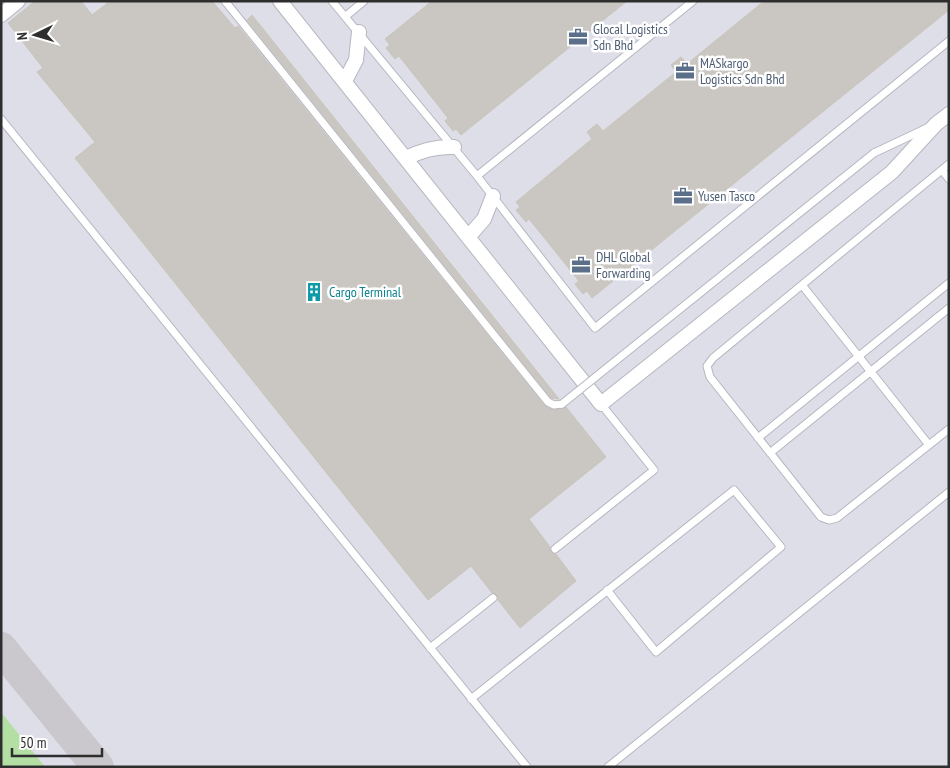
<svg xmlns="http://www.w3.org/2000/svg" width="950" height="768" viewBox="0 0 950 768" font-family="'PT Sans Narrow',sans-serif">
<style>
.airport{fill:#dddee7}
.green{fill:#b4dfa4}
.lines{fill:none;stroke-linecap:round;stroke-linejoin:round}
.taxiway{stroke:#cac8cc;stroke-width:32}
.building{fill:#cac6c1;stroke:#cac5bb}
.lane-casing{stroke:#b5b7c0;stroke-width:9}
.street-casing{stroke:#b5b7c0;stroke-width:16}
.lane{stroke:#fff;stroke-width:7}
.street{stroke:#fff;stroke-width:14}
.lane-bridge-casing{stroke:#b5b7c0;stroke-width:9;stroke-linecap:butt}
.lane-bridge{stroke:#fff;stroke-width:7}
.labels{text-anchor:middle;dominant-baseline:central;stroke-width:5;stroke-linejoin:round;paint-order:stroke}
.service-label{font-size:14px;fill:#4e5e75;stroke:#fff;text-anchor:start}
.culture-label{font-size:14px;fill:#0d838f;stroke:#fff;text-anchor:start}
</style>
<rect width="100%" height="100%" fill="#eeeae2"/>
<path class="airport" d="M 1,1 L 949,1 L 949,767 L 1,767 Z"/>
<path class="green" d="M 1,712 L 45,767 L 1,767 Z"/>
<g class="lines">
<path class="taxiway" d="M 1,648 L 98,767"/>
</g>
<path class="building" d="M 35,1 L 81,1 L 92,15 L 110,1 L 212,1 L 235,28 L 238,26 L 544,405 L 554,410 L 566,407 L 606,457 L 529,519 L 550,547 L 551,552 L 556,554 L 576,581 L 520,628 L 498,600 L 497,595 L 492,593 L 471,566 L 428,600 L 75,158 L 95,142 L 37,72 L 43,68 L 8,23 Z
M 432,1 L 627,1 L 461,135 L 456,129 L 453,131 L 445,121 L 448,118 L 399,56 L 395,59 L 386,48 L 390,45 L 385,39 Z
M 764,1 L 949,1 L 949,10 L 592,298 L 587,291 L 583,294 L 575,284 L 579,281 L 529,219 L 526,222 L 516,210 L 520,207 L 516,202 L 592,139 L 587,132 L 597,124 L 603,131 L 676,72 L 671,65 L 681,57 L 687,64 Z
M 252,15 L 559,399 L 551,398 L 247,20 Z"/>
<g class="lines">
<g class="lane-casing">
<path id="lane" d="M 225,1 L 548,402 L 554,405 L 562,404
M 332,1 L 477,176 L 595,328 L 949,41
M 346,16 L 364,1
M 1,119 L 527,767
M 874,153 L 929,127
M 949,164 L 713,358 L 707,366 L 710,377 L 821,517 L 829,520 L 837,518 L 949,429
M 942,170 L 949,179
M 477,176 L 693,1
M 802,285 L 929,445
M 758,438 L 949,283
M 770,453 L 949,308
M 555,549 L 654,470 L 601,404
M 430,648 L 493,598
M 471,699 L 734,490 L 781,547 L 656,652 L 607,590
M 608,767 L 949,492"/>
</g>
<g class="street-casing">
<path id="street" d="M 280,1 L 601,404 L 892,172 L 936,124 L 949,114
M 1,15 L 18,1
M 345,81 L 356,60 L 359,32
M 406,158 C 422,150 436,146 454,147
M 469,236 L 484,219 L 493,196"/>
</g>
<use href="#lane" class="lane"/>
<use href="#street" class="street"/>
<g class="lane-bridge-casing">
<path id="lane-bridge" d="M 562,404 L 874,153"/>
</g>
<use href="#lane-bridge" class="lane-bridge"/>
</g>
<defs>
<g id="office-bare" transform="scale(1.5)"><path d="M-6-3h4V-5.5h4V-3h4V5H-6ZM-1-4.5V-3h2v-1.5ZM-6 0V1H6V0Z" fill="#5c6f8a" stroke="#fff" stroke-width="2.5" paint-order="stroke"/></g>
<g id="building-bare" transform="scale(1.5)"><path d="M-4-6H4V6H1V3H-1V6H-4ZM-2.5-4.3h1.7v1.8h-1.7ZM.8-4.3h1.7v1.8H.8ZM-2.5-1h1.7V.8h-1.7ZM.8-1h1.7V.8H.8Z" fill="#0f9aa8" stroke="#fff" stroke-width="2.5" paint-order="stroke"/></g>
</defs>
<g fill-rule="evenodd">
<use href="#office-bare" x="578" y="37"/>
<use href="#office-bare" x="685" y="71"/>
<use href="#office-bare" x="683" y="196"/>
<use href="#office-bare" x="581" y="265"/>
<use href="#building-bare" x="314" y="292"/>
</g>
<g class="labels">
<g class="service-label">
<text x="593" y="29">Glocal Logistics<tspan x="593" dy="16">Sdn Bhd</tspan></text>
<text x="700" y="63">MASkargo<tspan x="700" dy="16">Logistics Sdn Bhd</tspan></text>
<text x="698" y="196">Yusen Tasco</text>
<text x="596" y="257">DHL Global<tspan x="596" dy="16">Forwarding</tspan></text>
</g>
<g class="culture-label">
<text x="329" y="292">Cargo Terminal</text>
</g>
</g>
<rect width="950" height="768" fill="none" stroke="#2e2e2e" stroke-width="5"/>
<g transform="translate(35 35) rotate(265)" stroke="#ffffff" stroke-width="4" paint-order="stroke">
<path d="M0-4L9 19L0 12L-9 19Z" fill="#2e2e2e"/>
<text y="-8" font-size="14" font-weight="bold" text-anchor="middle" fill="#2e2e2e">N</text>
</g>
<path d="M12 748v8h90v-8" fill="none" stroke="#2e2e2e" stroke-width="2.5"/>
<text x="20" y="748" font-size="15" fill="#2e2e2e" stroke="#ffffff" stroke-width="4" paint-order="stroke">50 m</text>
</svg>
